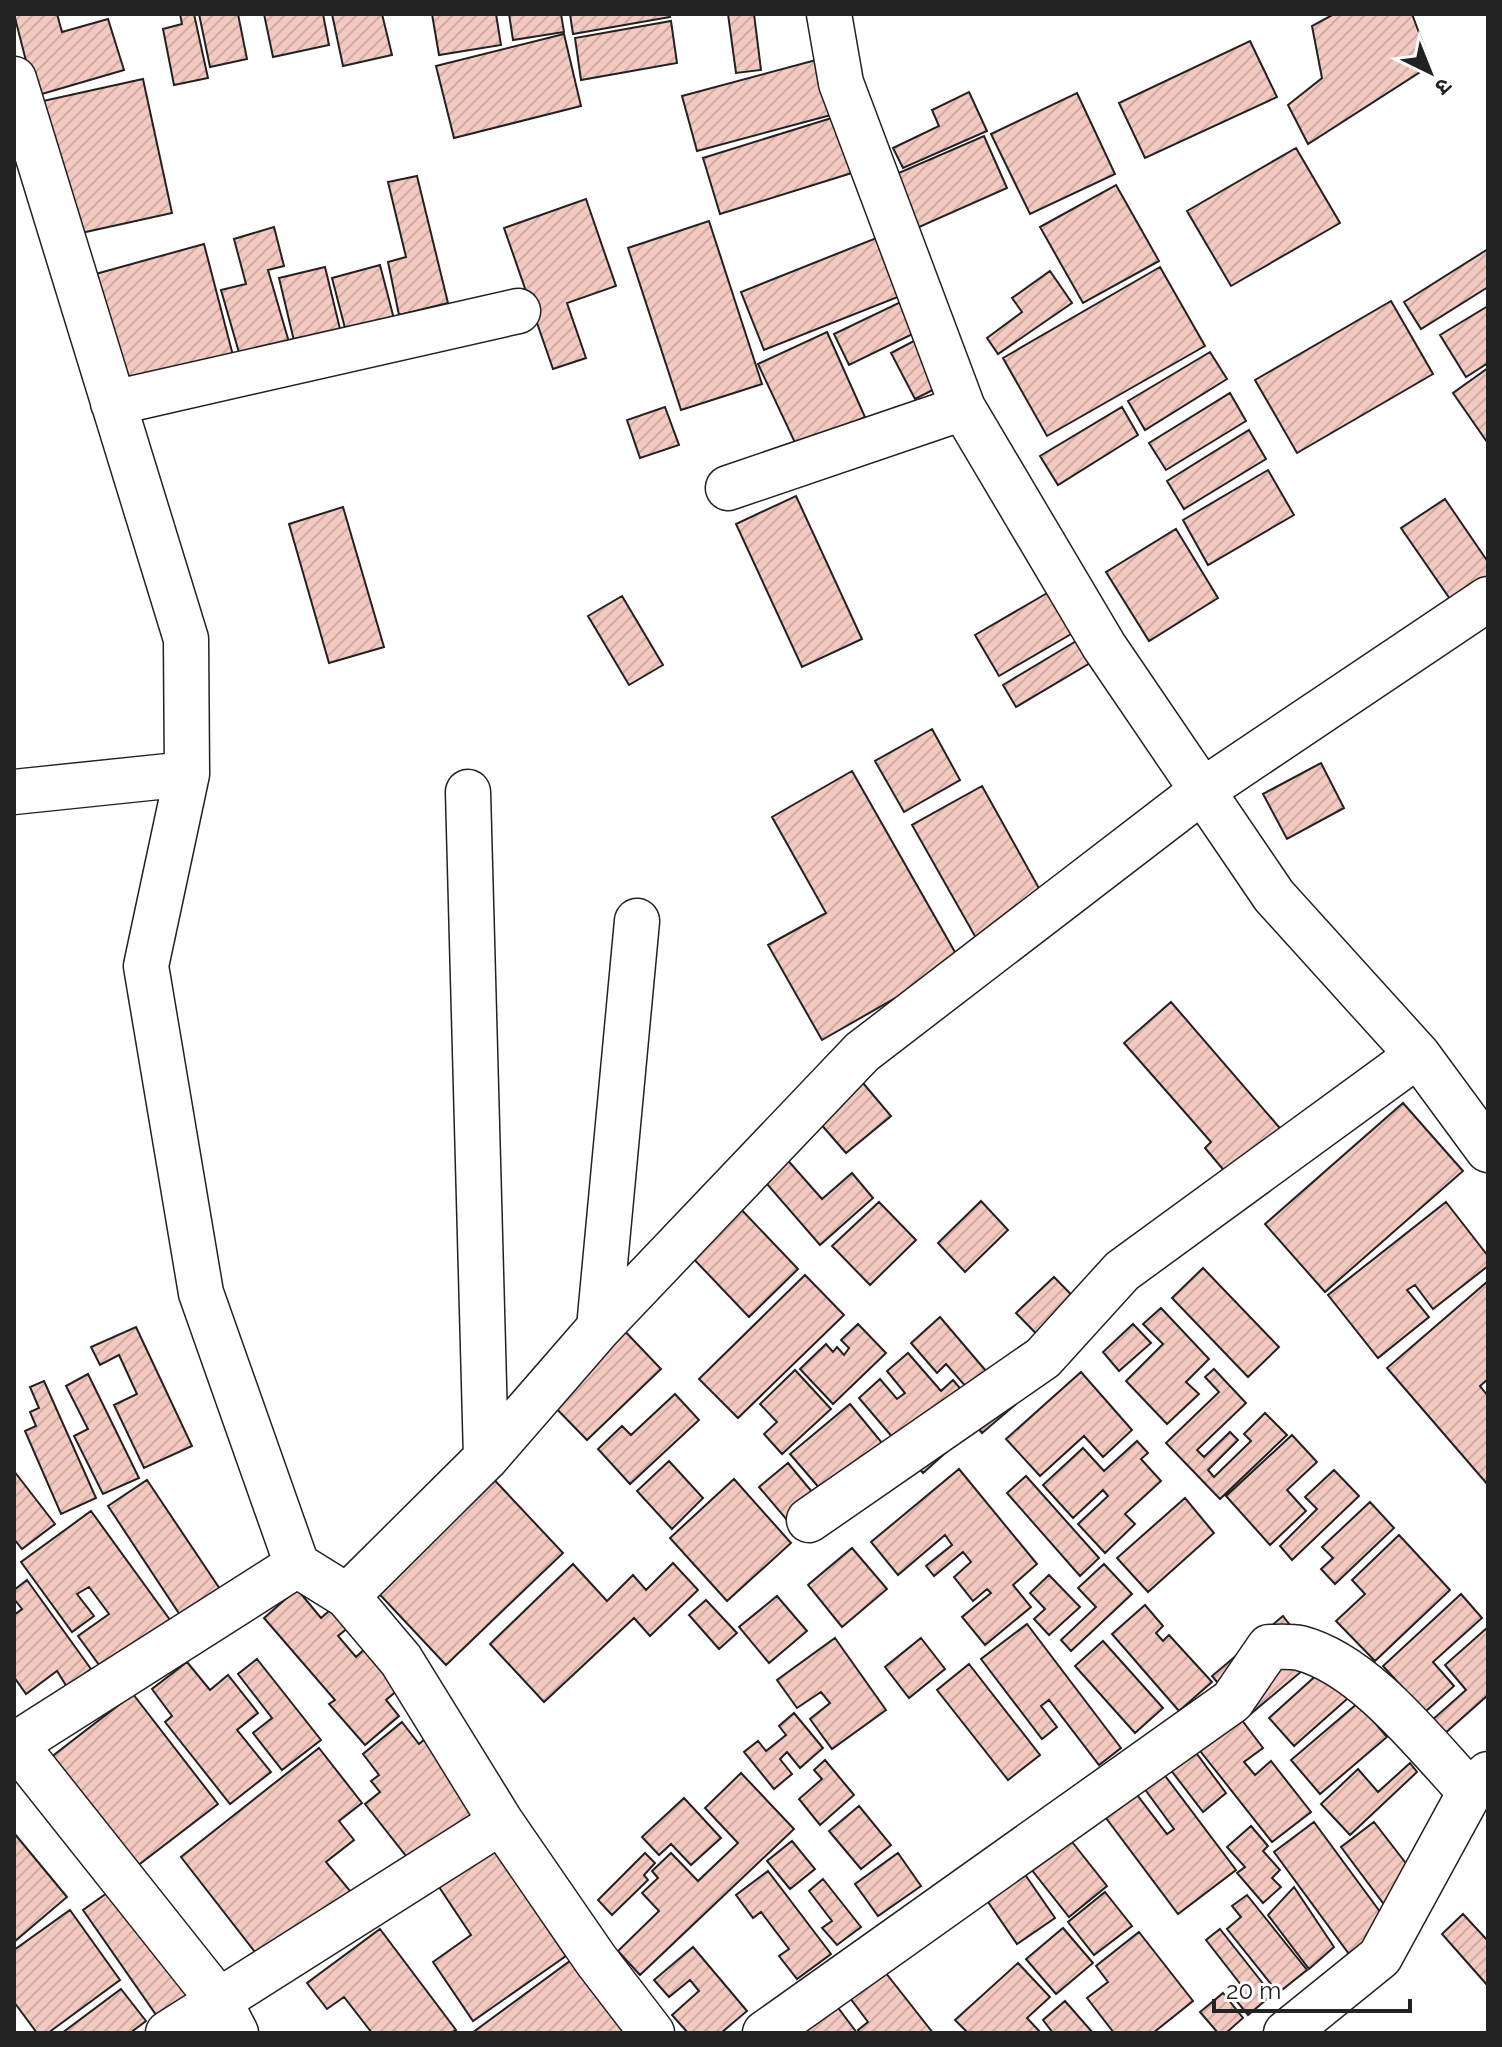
<svg xmlns="http://www.w3.org/2000/svg" width="1502" height="2047" viewBox="0 0 1502 2047" font-family="Raleway,'Noto Sans Devanagari',sans-serif">
<style>
.building{fill:url(#building-hatch);stroke:#222;stroke-width:2}
.lines{fill:none;stroke-linecap:round;stroke-linejoin:round}
.minor-casing{stroke:#222;stroke-width:47}
.minor{stroke:#fff;stroke-width:44}
</style>
<defs>
<pattern id="building-hatch" width="6" height="6" patternUnits="userSpaceOnUse" patternTransform="scale(2)"><rect width="6" height="6" fill="#f3c9c0"/><path d="M-1 1l2-2M0 6l6-6M5 7l2-2" fill="none" stroke="#d0aca5"/></pattern>
</defs>
<rect width="100%" height="100%" fill="#fff"/>
<path class="building" d="M 14,14 L 57,14 L 62,32 L 108,19 L 124,70 L 35,96 Z
M 180,14 L 194,14 L 208,78 L 174,85 L 163,29 L 182,24 Z
M 199,14 L 238,14 L 247,59 L 210,67 Z
M 264,14 L 323,14 L 329,45 L 273,57 Z
M 332,14 L 382,14 L 392,55 L 343,66 Z
M 432,14 L 496,14 L 501,45 L 439,55 Z
M 509,14 L 561,14 L 564,32 L 513,40 Z
M 570,14 L 669,14 L 670,17 L 573,34 Z
M 728,14 L 754,14 L 761,70 L 736,73 Z
M 1334,14 L 1412,14 L 1431,65 L 1308,144 L 1288,105 L 1322,78 L 1312,26 Z
M 671,21 L 677,63 L 581,80 L 575,38 Z
M 564,34 L 581,106 L 454,138 L 436,66 Z
M 1250,41 L 1277,97 L 1145,158 L 1119,103 Z
M 816,60 L 831,115 L 697,151 L 682,96 Z
M 143,79 L 172,213 L 72,235 L 43,101 Z
M 969,92 L 987,131 L 903,168 L 893,148 L 939,126 L 932,110 Z
M 1077,93 L 1115,174 L 1030,214 L 991,134 Z
M 838,116 L 855,172 L 720,214 L 703,158 Z
M 984,136 L 1007,188 L 917,228 L 894,175 Z
M 1296,148 L 1340,223 L 1231,286 L 1187,211 Z
M 417,176 L 448,303 L 399,315 L 388,262 L 406,257 L 388,182 Z
M 1116,185 L 1159,261 L 1083,303 L 1040,227 Z
M 586,199 L 616,286 L 567,303 L 586,358 L 553,369 L 504,228 Z
M 709,221 L 762,384 L 681,410 L 628,248 Z
M 274,227 L 284,266 L 268,270 L 291,349 L 242,363 L 221,290 L 246,284 L 234,239 Z
M 889,233 L 913,291 L 764,350 L 741,292 Z
M 204,244 L 236,367 L 125,398 L 92,275 Z
M 1488,249 L 1488,287 L 1421,329 L 1404,302 Z
M 380,265 L 394,319 L 346,332 L 332,278 Z
M 325,267 L 341,333 L 295,345 L 279,278 Z
M 1160,267 L 1205,346 L 1047,436 L 1003,358 Z
M 1050,271 L 1072,303 L 998,354 L 987,338 L 1022,312 L 1012,298 Z
M 911,297 L 925,328 L 849,365 L 834,334 Z
M 1391,301 L 1433,374 L 1297,453 L 1255,380 Z
M 1488,306 L 1488,363 L 1466,377 L 1440,335 Z
M 827,332 L 865,417 L 798,449 L 758,364 Z
M 927,334 L 951,381 L 915,399 L 891,353 Z
M 1210,352 L 1227,379 L 1145,430 L 1128,401 Z
M 1488,368 L 1488,441 L 1487,442 L 1453,393 Z
M 1230,393 L 1246,421 L 1166,470 L 1149,443 Z
M 665,407 L 679,445 L 640,458 L 627,420 Z
M 1122,407 L 1138,435 L 1058,485 L 1040,456 Z
M 1249,430 L 1266,459 L 1184,509 L 1167,481 Z
M 1268,470 L 1294,515 L 1208,565 L 1183,520 Z
M 796,496 L 862,639 L 802,667 L 736,524 Z
M 1445,499 L 1488,562 L 1488,591 L 1459,612 L 1401,528 Z
M 343,507 L 384,647 L 329,663 L 289,524 Z
M 1176,529 L 1218,598 L 1149,641 L 1106,572 Z
M 1061,585 L 1085,626 L 999,676 L 975,635 Z
M 622,596 L 663,665 L 629,685 L 588,616 Z
M 1088,634 L 1102,656 L 1016,707 L 1003,685 Z
M 932,729 L 960,780 L 904,812 L 875,761 Z
M 1321,763 L 1344,808 L 1287,839 L 1263,794 Z
M 852,771 L 960,961 L 822,1040 L 768,945 L 826,913 L 772,817 Z
M 982,786 L 1045,899 L 976,938 L 912,825 Z
M 1171,1002 L 1285,1134 L 1232,1180 L 1205,1148 L 1211,1142 L 1124,1043 Z
M 863,1083 L 891,1116 L 846,1153 L 819,1122 Z
M 1403,1103 L 1463,1171 L 1325,1292 L 1265,1224 Z
M 784,1156 L 822,1199 L 852,1173 L 873,1198 L 820,1245 L 761,1177 Z
M 981,1201 L 1008,1230 L 965,1272 L 938,1243 Z
M 879,1202 L 916,1240 L 870,1285 L 832,1246 Z
M 1446,1202 L 1488,1256 L 1488,1266 L 1433,1309 L 1415,1285 L 1407,1290 L 1429,1317 L 1378,1358 L 1328,1295 Z
M 737,1205 L 798,1269 L 749,1317 L 688,1253 Z
M 1203,1268 L 1279,1347 L 1248,1377 L 1172,1298 Z
M 805,1275 L 844,1315 L 738,1418 L 699,1379 Z
M 1054,1277 L 1100,1324 L 1063,1361 L 1016,1313 Z
M 1488,1281 L 1488,1379 L 1480,1386 L 1488,1396 L 1488,1485 L 1387,1368 Z
M 1161,1308 L 1209,1359 L 1186,1382 L 1199,1394 L 1167,1424 L 1126,1381 L 1163,1344 L 1143,1324 Z
M 940,1317 L 1015,1405 L 982,1433 L 969,1417 L 983,1406 L 946,1364 L 937,1373 L 911,1343 Z
M 858,1324 L 886,1353 L 833,1404 L 800,1369 L 826,1344 L 833,1352 L 837,1347 L 844,1355 L 849,1348 L 841,1340 Z
M 1133,1324 L 1151,1343 L 1119,1371 L 1103,1352 Z
M 619,1325 L 661,1369 L 587,1440 L 544,1396 Z
M 136,1327 L 192,1446 L 144,1468 L 114,1405 L 137,1394 L 119,1355 L 100,1365 L 91,1347 Z
M 908,1353 L 941,1391 L 953,1380 L 971,1401 L 961,1439 L 923,1473 L 859,1398 L 880,1379 L 897,1399 L 905,1393 L 887,1371 Z
M 1214,1369 L 1246,1403 L 1197,1450 L 1204,1457 L 1230,1432 L 1238,1440 L 1208,1470 L 1214,1477 L 1251,1441 L 1244,1434 L 1265,1413 L 1287,1435 L 1220,1499 L 1166,1443 L 1219,1392 L 1205,1377 Z
M 795,1370 L 831,1409 L 782,1454 L 764,1434 L 777,1422 L 760,1404 Z
M 1081,1372 L 1132,1430 L 1103,1457 L 1084,1436 L 1040,1476 L 1006,1439 Z
M 88,1374 L 139,1478 L 103,1494 L 74,1436 L 88,1429 L 66,1386 Z
M 44,1381 L 96,1498 L 61,1514 L 25,1431 L 36,1426 L 30,1412 L 39,1408 L 30,1387 Z
M 675,1394 L 699,1420 L 630,1484 L 598,1449 L 622,1426 L 631,1435 Z
M 850,1404 L 906,1472 L 847,1520 L 790,1454 Z
M 1292,1435 L 1317,1462 L 1287,1490 L 1306,1511 L 1270,1545 L 1226,1496 Z
M 1137,1441 L 1148,1453 L 1141,1459 L 1161,1481 L 1125,1514 L 1135,1524 L 1105,1553 L 1078,1524 L 1108,1496 L 1103,1490 L 1073,1518 L 1043,1485 L 1083,1448 L 1104,1471 Z
M 669,1461 L 703,1498 L 672,1529 L 637,1491 Z
M 788,1463 L 832,1516 L 804,1540 L 759,1487 Z
M 959,1469 L 1037,1564 L 1013,1585 L 1031,1607 L 985,1645 L 962,1617 L 991,1593 L 987,1589 L 973,1601 L 954,1577 L 971,1562 L 963,1552 L 934,1576 L 926,1566 L 952,1545 L 945,1535 L 898,1575 L 871,1542 Z
M 1334,1470 L 1359,1496 L 1292,1560 L 1280,1546 L 1317,1509 L 1305,1497 Z
M 14,1471 L 55,1524 L 22,1549 L 14,1539 Z
M 486,1471 L 563,1553 L 446,1665 L 369,1583 Z
M 1026,1476 L 1099,1558 L 1080,1576 L 1007,1493 Z
M 734,1479 L 791,1543 L 727,1601 L 670,1538 Z
M 147,1480 L 224,1595 L 184,1621 L 108,1506 Z
M 1185,1498 L 1214,1533 L 1148,1592 L 1117,1558 Z
M 1370,1502 L 1394,1528 L 1335,1584 L 1321,1569 L 1333,1558 L 1322,1547 Z
M 91,1511 L 173,1624 L 105,1673 L 78,1636 L 109,1614 L 89,1587 L 77,1594 L 94,1616 L 72,1632 L 21,1562 Z
M 1399,1535 L 1450,1590 L 1375,1661 L 1336,1621 L 1365,1594 L 1352,1580 Z
M 852,1548 L 887,1589 L 842,1627 L 808,1585 Z
M 673,1563 L 698,1590 L 650,1636 L 634,1618 L 544,1702 L 490,1644 L 573,1564 L 607,1601 L 633,1575 L 646,1590 Z
M 1104,1564 L 1132,1594 L 1071,1651 L 1061,1640 L 1096,1607 L 1078,1588 Z
M 1049,1575 L 1080,1607 L 1049,1635 L 1034,1619 L 1045,1609 L 1030,1593 Z
M 27,1580 L 91,1669 L 67,1687 L 57,1671 L 26,1694 L 14,1677 L 14,1615 L 22,1609 L 14,1599 L 14,1590 Z
M 297,1589 L 321,1618 L 337,1604 L 354,1623 L 338,1636 L 356,1657 L 369,1645 L 404,1685 L 386,1700 L 399,1716 L 365,1745 L 329,1704 L 335,1700 L 264,1618 Z
M 1461,1594 L 1482,1618 L 1433,1662 L 1454,1686 L 1425,1712 L 1383,1666 Z
M 777,1596 L 807,1631 L 769,1663 L 739,1627 Z
M 706,1600 L 737,1633 L 719,1649 L 689,1615 Z
M 1145,1605 L 1163,1626 L 1156,1633 L 1163,1641 L 1169,1635 L 1212,1682 L 1179,1711 L 1112,1634 Z
M 1283,1616 L 1297,1634 L 1321,1655 L 1247,1717 L 1212,1676 Z
M 1027,1624 L 1121,1748 L 1099,1765 L 1049,1700 L 1041,1706 L 1057,1727 L 1042,1739 L 981,1659 Z
M 1488,1627 L 1488,1695 L 1443,1735 L 1431,1721 L 1466,1690 L 1445,1665 Z
M 835,1638 L 886,1710 L 832,1749 L 810,1719 L 830,1703 L 821,1692 L 797,1708 L 777,1680 Z
M 921,1638 L 945,1669 L 909,1698 L 885,1667 Z
M 1103,1641 L 1163,1708 L 1135,1733 L 1075,1666 Z
M 257,1659 L 321,1740 L 282,1770 L 253,1733 L 272,1718 L 238,1674 Z
M 187,1662 L 210,1690 L 228,1675 L 258,1713 L 237,1730 L 271,1772 L 230,1804 L 165,1722 L 172,1716 L 152,1689 Z
M 1330,1663 L 1355,1692 L 1294,1746 L 1269,1718 Z
M 969,1664 L 1040,1755 L 1008,1780 L 937,1690 Z
M 133,1694 L 218,1804 L 128,1873 L 50,1758 Z
M 1358,1703 L 1387,1737 L 1320,1794 L 1291,1760 Z
M 794,1713 L 823,1748 L 800,1768 L 787,1752 L 780,1759 L 792,1774 L 774,1789 L 744,1752 L 758,1741 L 766,1751 L 786,1735 L 779,1726 Z
M 1238,1715 L 1263,1748 L 1244,1762 L 1255,1775 L 1271,1761 L 1311,1812 L 1272,1842 L 1197,1747 Z
M 402,1722 L 419,1744 L 433,1732 L 482,1811 L 414,1866 L 365,1804 L 380,1792 L 371,1781 L 379,1775 L 363,1754 Z
M 1191,1746 L 1226,1793 L 1203,1812 L 1167,1765 Z
M 319,1748 L 362,1803 L 339,1821 L 354,1840 L 326,1862 L 351,1892 L 262,1961 L 181,1857 Z
M 825,1760 L 854,1795 L 820,1825 L 799,1799 L 822,1779 L 814,1770 Z
M 1410,1763 L 1417,1772 L 1350,1835 L 1321,1804 L 1358,1769 L 1378,1792 Z
M 1160,1769 L 1236,1870 L 1178,1914 L 1100,1810 L 1131,1787 L 1167,1834 L 1174,1829 L 1141,1784 Z
M 741,1773 L 794,1829 L 640,1975 L 618,1951 L 659,1911 L 642,1893 L 658,1878 L 652,1871 L 671,1853 L 698,1881 L 738,1843 L 705,1808 Z
M 684,1798 L 721,1838 L 691,1865 L 671,1844 L 659,1855 L 642,1837 Z
M 859,1806 L 891,1845 L 861,1869 L 829,1831 Z
M 1314,1822 L 1389,1924 L 1349,1954 L 1274,1852 Z
M 1374,1822 L 1429,1893 L 1395,1919 L 1341,1847 Z
M 1251,1826 L 1268,1846 L 1263,1851 L 1280,1870 L 1272,1878 L 1281,1887 L 1263,1903 L 1237,1873 L 1245,1867 L 1227,1847 Z
M 14,1833 L 67,1897 L 14,1942 Z
M 1069,1838 L 1107,1886 L 1069,1917 L 1031,1869 Z
M 792,1841 L 815,1869 L 790,1889 L 767,1861 Z
M 494,1850 L 566,1956 L 473,2021 L 433,1962 L 471,1935 L 439,1887 Z
M 645,1853 L 655,1863 L 644,1875 L 648,1880 L 612,1915 L 598,1900 Z
M 898,1853 L 921,1886 L 878,1916 L 855,1884 Z
M 768,1871 L 831,1954 L 797,1979 L 779,1956 L 789,1949 L 761,1912 L 753,1918 L 736,1895 Z
M 1024,1873 L 1055,1918 L 1017,1944 L 986,1899 Z
M 823,1879 L 861,1927 L 837,1945 L 822,1928 L 832,1921 L 809,1891 Z
M 124,1881 L 201,1990 L 159,2019 L 83,1910 Z
M 1294,1887 L 1334,1947 L 1309,1969 L 1268,1915 Z
M 1105,1892 L 1132,1926 L 1094,1955 L 1068,1922 Z
M 1247,1895 L 1307,1970 L 1278,1993 L 1227,1929 L 1241,1917 L 1232,1906 Z
M 70,1910 L 120,1980 L 48,2033 L 37,2033 L 14,2002 L 14,1950 Z
M 1463,1914 L 1488,1941 L 1488,1986 L 1442,1934 Z
M 1063,1928 L 1093,1963 L 1056,1994 L 1026,1959 Z
M 380,1929 L 456,2030 L 451,2033 L 372,2033 L 344,1997 L 327,2009 L 307,1983 Z
M 1220,1929 L 1272,1995 L 1248,2015 L 1230,1993 L 1241,1985 L 1206,1940 Z
M 1139,1932 L 1193,2001 L 1153,2033 L 1114,2033 L 1087,1998 L 1108,1982 L 1096,1966 Z
M 693,1947 L 747,2011 L 721,2033 L 688,2033 L 672,2015 L 699,1991 L 690,1980 L 669,1997 L 654,1980 Z
M 578,1955 L 636,2033 L 472,2033 Z
M 878,1963 L 933,2033 L 860,2033 L 858,2030 L 868,2022 L 844,1990 Z
M 1018,1963 L 1050,1997 L 1027,2018 L 1041,2033 L 968,2033 L 955,2020 Z
M 121,1989 L 146,2021 L 130,2033 L 62,2033 Z
M 1223,1993 L 1243,2018 L 1226,2033 L 1218,2033 L 1200,2012 Z
M 833,2001 L 857,2033 L 791,2033 Z
M 1065,2001 L 1093,2033 L 1053,2033 L 1043,2020 Z"/>
<g class="lines">
<g class="minor-casing">
<path id="minor" d="M 829,14 L 841,83 L 963,408
M 14,79 L 186,639 L 187,774 L 146,966 L 201,1293 L 297,1565 L 347,1596 L 401,1660 L 501,1822 L 596,1960 L 652,2033
M 113,403 L 518,311
M 728,488 L 963,408 L 1104,646 L 1274,896 L 1418,1055 L 1488,1150
M 14,792 L 187,774
M 468,792 L 486,1458
M 599,1328 L 637,921
M 809,1520 L 1043,1358 L 1122,1271 L 1418,1055
M 347,1596 L 486,1458 L 599,1328 L 862,1052 L 1202,791 L 1488,599
M 15,1744 L 220,2002 L 236,2033
M 14,1745 L 297,1565
M 168,2033 L 501,1822
M 765,2033 L 1232,1701 L 1269,1647 C 1278,1647 1290,1646 1300,1648 C 1365,1665 1425,1744 1470,1792
M 1286,2033 L 1380,1957 L 1470,1792 L 1488,1774"/>
</g>
<use href="#minor" class="minor"/>
</g>
<rect width="1502" height="2047" fill="none" stroke="#222222" stroke-width="32"/>
<g transform="translate(1430 72) rotate(137)" stroke="#ffffff" stroke-width="6" paint-order="stroke">
<path d="M0-6L14 30L0 20L-14 30Z" fill="#222222"/>
<text y="-12" font-size="22" font-weight="bold" text-anchor="middle" fill="#222222">उ</text>
</g>
<path d="M1214 1999v12h196v-12" fill="none" stroke="#222222" stroke-width="4"/>
<text x="1226" y="1999" font-size="24" fill="#222222" stroke="#ffffff" stroke-width="6" paint-order="stroke">20 m</text>
</svg>
